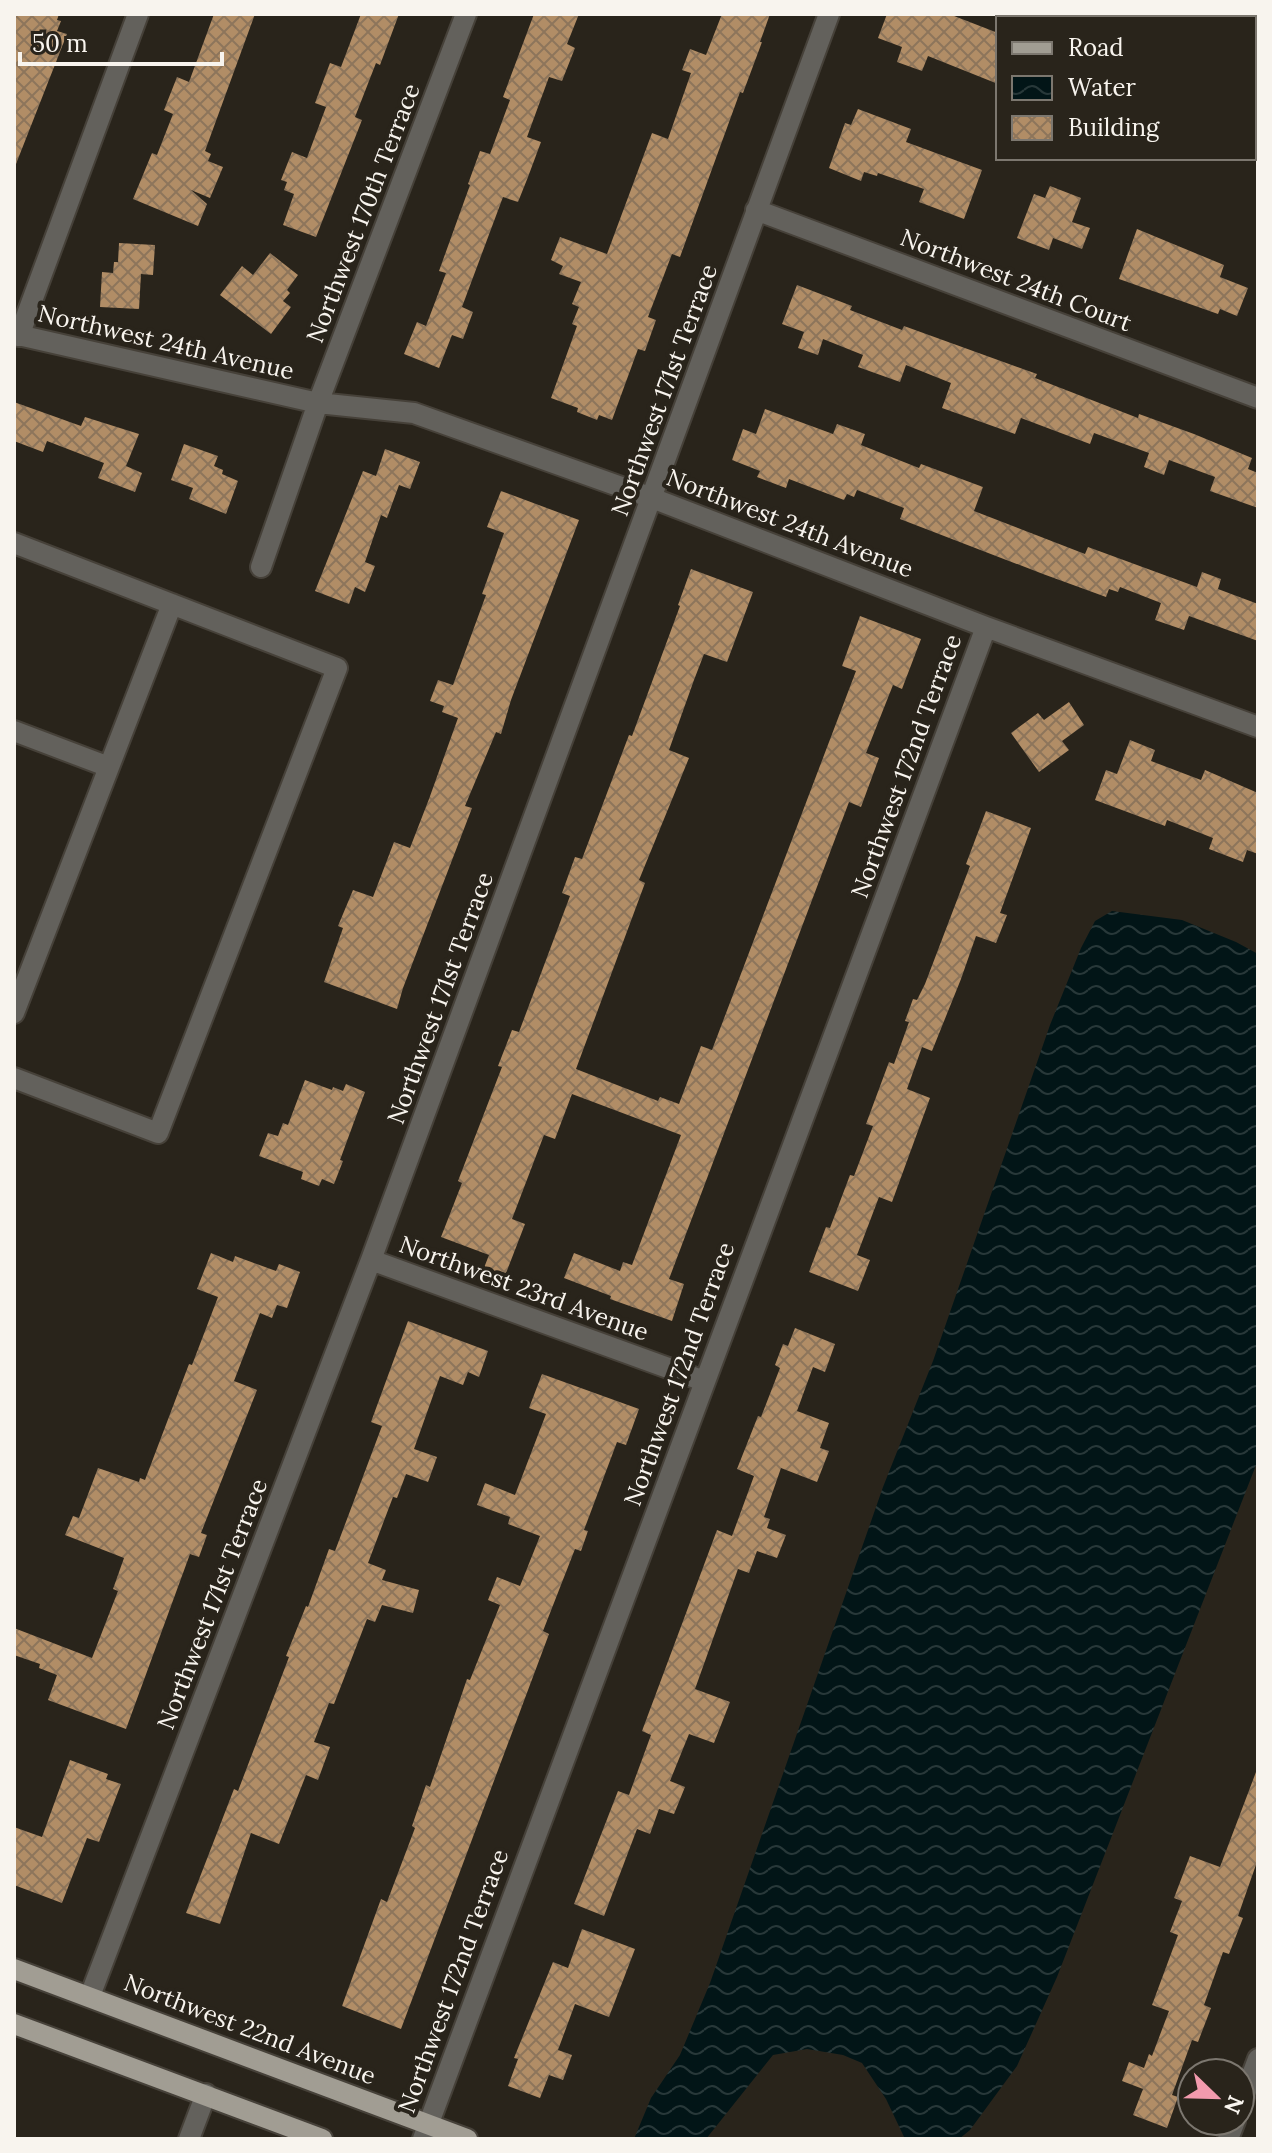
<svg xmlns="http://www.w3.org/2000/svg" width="1272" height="2153" viewBox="0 0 1272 2153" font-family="Lora,serif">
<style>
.water{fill:url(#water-waves)}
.building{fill:url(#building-cross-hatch)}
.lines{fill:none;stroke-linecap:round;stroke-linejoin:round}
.minor-casing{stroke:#464139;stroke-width:24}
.major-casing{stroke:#464139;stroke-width:24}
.minor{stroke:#63615c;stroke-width:20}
.major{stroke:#a19d93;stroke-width:20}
.labels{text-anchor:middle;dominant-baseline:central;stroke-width:8;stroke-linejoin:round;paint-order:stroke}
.street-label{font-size:24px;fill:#f8f4ee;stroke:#29241b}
</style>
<defs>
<pattern id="water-waves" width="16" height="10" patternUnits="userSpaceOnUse" patternTransform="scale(2)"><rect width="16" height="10" fill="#021517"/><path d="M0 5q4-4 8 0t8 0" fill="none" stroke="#283839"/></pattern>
<pattern id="building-cross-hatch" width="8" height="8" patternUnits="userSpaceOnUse" patternTransform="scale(2)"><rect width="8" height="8" fill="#b18d66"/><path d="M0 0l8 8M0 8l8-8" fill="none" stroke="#8d755b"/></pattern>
</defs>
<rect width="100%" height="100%" fill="#29241b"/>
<path class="water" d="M 1112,911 L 1182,920 L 1236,942 L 1258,954 L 1258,1460 L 1057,1977 L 1017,2066 L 970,2130 L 959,2139 L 905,2139 L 886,2099 L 862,2063 L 843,2055 L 807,2049 L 773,2055 L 706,2139 L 634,2139 L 651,2098 L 680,2055 L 710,1983 L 883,1487 L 933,1361 L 1050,1025 L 1081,948 L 1095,921 Z"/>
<path class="building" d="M 14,14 L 59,14 L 57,20 L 61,21 L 57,31 L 67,34 L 16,164 L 14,164 Z
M 214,14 L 255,14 L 205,151 L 211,154 L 208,161 L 223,167 L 210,198 L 191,190 L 207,204 L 198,226 L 133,199 L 152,153 L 157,155 L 173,114 L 164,110 L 177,77 L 189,82 Z
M 361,14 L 399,14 L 380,65 L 376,63 L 355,117 L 362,120 L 316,237 L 283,225 L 294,194 L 284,190 L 287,182 L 281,180 L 292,152 L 307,158 L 326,107 L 315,103 L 330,63 L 341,67 Z
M 534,14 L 579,14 L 567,44 L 575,48 L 562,81 L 549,77 L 527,137 L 541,142 L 528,177 L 518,202 L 503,197 L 462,307 L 473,312 L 463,339 L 452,335 L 439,368 L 404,354 L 417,322 L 426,326 L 446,273 L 439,271 L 470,185 L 468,184 L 480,151 L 490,154 L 510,100 L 503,97 Z
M 722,14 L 770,14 L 760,42 L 762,42 L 743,93 L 740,92 L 680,257 L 672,254 L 648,317 L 656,320 L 645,351 L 638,349 L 612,420 L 599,415 L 597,420 L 577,412 L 578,408 L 551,398 L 577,326 L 572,324 L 579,307 L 572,304 L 581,282 L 559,274 L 563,266 L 551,260 L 560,237 L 607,254 L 652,133 L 668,139 L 691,73 L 682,70 L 690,49 L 706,55 Z
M 887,14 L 949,14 L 998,33 L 998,84 L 928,56 L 922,71 L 897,62 L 902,47 L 878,38 Z
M 858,109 L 911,129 L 906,142 L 982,170 L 964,219 L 919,202 L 924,189 L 878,173 L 877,176 L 864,172 L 861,181 L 829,168 L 845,123 L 851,125 Z
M 1050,186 L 1081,198 L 1072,222 L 1090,228 L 1082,249 L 1053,238 L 1049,250 L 1017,238 L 1034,194 L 1045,198 Z
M 1137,229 L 1224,265 L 1220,277 L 1248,288 L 1237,316 L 1220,309 L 1218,314 L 1119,279 Z
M 119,243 L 155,245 L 153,275 L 141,274 L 139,309 L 100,307 L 102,272 L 113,273 L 114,262 L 118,262 Z
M 270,253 L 298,275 L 287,290 L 290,293 L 283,301 L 291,307 L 271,334 L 220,295 L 242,266 L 253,275 Z
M 797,285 L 852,306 L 850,310 L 902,330 L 904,326 L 1037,374 L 1035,378 L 1138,418 L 1139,414 L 1194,434 L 1252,458 L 1248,469 L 1258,473 L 1258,508 L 1210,491 L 1215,477 L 1169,460 L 1164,475 L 1144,467 L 1149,453 L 1094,433 L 1090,444 L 1021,418 L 1015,434 L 942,408 L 951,383 L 906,365 L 900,382 L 858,367 L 863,355 L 823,339 L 818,355 L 798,348 L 804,332 L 782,324 Z
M 14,402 L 81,426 L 85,417 L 139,434 L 126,466 L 142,473 L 135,492 L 98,478 L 104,463 L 47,441 L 43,452 L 14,441 Z
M 765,409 L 833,434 L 837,424 L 865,434 L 861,445 L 919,468 L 921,464 L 983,487 L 974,511 L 1085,554 L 1088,547 L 1197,587 L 1202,572 L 1221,579 L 1218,589 L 1258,604 L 1258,641 L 1189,616 L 1184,630 L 1155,620 L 1161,603 L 1120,587 L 1118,592 L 1109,589 L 1106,597 L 1043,574 L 900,519 L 904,508 L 857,490 L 854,497 L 847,494 L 844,500 L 789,479 L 786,488 L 757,477 L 760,471 L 732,460 L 743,429 L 756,434 Z
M 184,444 L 218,456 L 214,466 L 223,470 L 222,474 L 238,481 L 226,514 L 189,499 L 193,488 L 171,480 Z
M 385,449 L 420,462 L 410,489 L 399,485 L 387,518 L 381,515 L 365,562 L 375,566 L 365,592 L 355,587 L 349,604 L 315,591 L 363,471 L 376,476 Z
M 501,491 L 579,520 L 511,700 L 501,734 L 496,732 L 465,806 L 472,808 L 403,988 L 397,1009 L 324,982 L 343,928 L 338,926 L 353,890 L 373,897 L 394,842 L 410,848 L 429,799 L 458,718 L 442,712 L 444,706 L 430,701 L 438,680 L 453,685 L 486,595 L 482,594 L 504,533 L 487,527 Z
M 691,569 L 753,592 L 727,662 L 704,654 L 694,680 L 669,750 L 689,758 L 639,880 L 645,883 L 576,1069 L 658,1101 L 660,1097 L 679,1104 L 701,1046 L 712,1050 L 856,671 L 842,666 L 860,616 L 921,639 L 902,689 L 893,685 L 866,753 L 879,758 L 861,807 L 849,802 L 669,1279 L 684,1284 L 672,1321 L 610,1299 L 611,1296 L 564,1278 L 574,1253 L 620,1271 L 623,1262 L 632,1265 L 681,1135 L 572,1094 L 555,1139 L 544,1135 L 512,1219 L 525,1224 L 503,1281 L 482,1273 L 489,1255 L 441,1237 L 462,1183 L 458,1181 L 502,1067 L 498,1066 L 512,1030 L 519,1032 L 570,896 L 562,893 L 575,857 L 582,859 L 629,735 L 632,736 L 680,606 L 678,605 Z
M 1069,702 L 1084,725 L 1062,741 L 1069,750 L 1039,772 L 1011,733 L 1038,713 L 1044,720 Z
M 1130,740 L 1155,750 L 1151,761 L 1201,780 L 1205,770 L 1258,793 L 1258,854 L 1247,850 L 1243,862 L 1209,849 L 1213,838 L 1167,820 L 1165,826 L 1095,800 L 1106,770 L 1117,774 Z
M 986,811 L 1031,828 L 1000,913 L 1007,915 L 996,943 L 976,936 L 961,979 L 932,1051 L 922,1047 L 907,1089 L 930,1098 L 892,1202 L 879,1197 L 857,1255 L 870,1260 L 858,1291 L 809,1272 L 826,1227 L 830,1228 L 850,1175 L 854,1176 L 873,1126 L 866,1124 L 889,1062 L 894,1064 L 909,1022 L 905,1021 L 913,999 L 917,1000 L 925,984 L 970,866 L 966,864 Z
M 305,1080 L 332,1090 L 333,1087 L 343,1091 L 346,1084 L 365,1092 L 340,1160 L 343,1161 L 334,1184 L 322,1179 L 319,1186 L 301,1179 L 303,1172 L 259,1156 L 268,1133 L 278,1136 L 283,1123 L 288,1125 Z
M 211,1253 L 233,1262 L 235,1256 L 276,1271 L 279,1264 L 300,1272 L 287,1308 L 277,1305 L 272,1318 L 260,1313 L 234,1381 L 257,1390 L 201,1533 L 207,1535 L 199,1557 L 190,1554 L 126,1729 L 48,1700 L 57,1675 L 39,1668 L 40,1664 L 14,1655 L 14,1628 L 92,1658 L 118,1591 L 113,1589 L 124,1558 L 65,1535 L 73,1516 L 79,1518 L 98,1468 L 139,1482 L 140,1478 L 145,1480 L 189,1364 L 192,1365 L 218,1297 L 197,1289 Z
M 408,1321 L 488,1351 L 479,1377 L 468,1372 L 463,1385 L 440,1376 L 414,1449 L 437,1457 L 428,1482 L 406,1474 L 397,1498 L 393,1497 L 368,1563 L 386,1570 L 382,1580 L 419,1590 L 413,1613 L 382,1605 L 375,1622 L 367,1619 L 334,1704 L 329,1703 L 314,1742 L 330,1747 L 318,1780 L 306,1775 L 279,1844 L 251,1833 L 220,1924 L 186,1913 L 234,1789 L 238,1791 L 289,1657 L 286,1656 L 306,1606 L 308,1607 L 329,1549 L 335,1551 L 382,1426 L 371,1422 Z
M 795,1328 L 835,1344 L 825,1372 L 813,1367 L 797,1411 L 829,1423 L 820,1448 L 829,1451 L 817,1482 L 781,1468 L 764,1517 L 770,1519 L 767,1528 L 786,1535 L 777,1558 L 757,1551 L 749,1573 L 738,1569 L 695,1689 L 730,1702 L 714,1743 L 689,1734 L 670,1781 L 685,1787 L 674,1814 L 659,1809 L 650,1834 L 637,1829 L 604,1916 L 574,1904 L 618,1791 L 629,1795 L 651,1735 L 642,1731 L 717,1530 L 732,1536 L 754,1476 L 737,1469 L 758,1416 L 761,1417 L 780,1368 L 775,1365 L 783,1344 L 788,1346 Z
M 542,1374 L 639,1409 L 626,1445 L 617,1442 L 584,1530 L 588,1531 L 581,1551 L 575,1549 L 543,1631 L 549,1634 L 401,2029 L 342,2006 L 381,1899 L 387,1902 L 415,1828 L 412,1826 L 426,1785 L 430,1787 L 467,1679 L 470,1680 L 500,1605 L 488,1600 L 497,1577 L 520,1586 L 540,1536 L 508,1524 L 510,1517 L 477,1505 L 485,1483 L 515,1495 L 546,1414 L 529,1408 Z
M 70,1760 L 108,1774 L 106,1779 L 121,1784 L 99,1842 L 87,1838 L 62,1903 L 14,1885 L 14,1827 L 42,1837 Z
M 1256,1772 L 1258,1772 L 1258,1859 L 1238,1916 L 1243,1918 L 1229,1954 L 1223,1952 L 1204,2005 L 1211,2008 L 1198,2042 L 1192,2040 L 1172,2095 L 1178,2097 L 1167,2128 L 1133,2115 L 1143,2089 L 1122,2081 L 1129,2062 L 1144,2068 L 1149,2054 L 1152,2056 L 1169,2011 L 1152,2005 L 1178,1935 L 1170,1932 L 1182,1901 L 1174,1898 L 1190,1856 L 1220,1867 Z
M 582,1929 L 635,1949 L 609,2017 L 575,2004 L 558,2050 L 572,2055 L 563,2080 L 549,2075 L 540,2098 L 508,2086 L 518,2059 L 514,2058 L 553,1962 L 568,1968 Z"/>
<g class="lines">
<g class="minor-casing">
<path id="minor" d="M 1108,14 L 1119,18
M 1254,68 L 1258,70
M 756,210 L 1258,398
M 14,334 L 318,403 L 414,413 L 652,498 L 986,627 L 1258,727
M 19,336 L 138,14
M 14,543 L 337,668 L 158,1133 L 14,1078
M 261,567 L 318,403 L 466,14
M 14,731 L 109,767
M 14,1013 L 172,604
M 371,1260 L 704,1381
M 90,1996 L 371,1260 L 829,14
M 1240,2107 L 1258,2059
M 189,2139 L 206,2094
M 423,2139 L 986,627
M 1228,2139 L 1235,2121"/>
</g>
<g class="major-casing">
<path id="major" d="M 14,1969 L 467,2139
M 14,2024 L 322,2139"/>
</g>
<use href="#minor" class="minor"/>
<use href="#major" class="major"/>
</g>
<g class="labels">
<g class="street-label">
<text transform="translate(363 213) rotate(-69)">Northwest 170th Terrace</text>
<text transform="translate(1016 280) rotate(21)">Northwest 24th Court</text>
<text transform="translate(166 342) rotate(13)">Northwest 24th Avenue</text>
<text transform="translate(664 390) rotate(-70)">Northwest 171st Terrace</text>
<text transform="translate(790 523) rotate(21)">Northwest 24th Avenue</text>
<text transform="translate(906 766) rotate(-70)">Northwest 172nd Terrace</text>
<text transform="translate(440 998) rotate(-70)">Northwest 171st Terrace</text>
<text transform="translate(524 1288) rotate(20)">Northwest 23rd Avenue</text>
<text transform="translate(679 1374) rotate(-70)">Northwest 172nd Terrace</text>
<text transform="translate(212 1604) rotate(-69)">Northwest 171st Terrace</text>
<text transform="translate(453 1981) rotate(-70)">Northwest 172nd Terrace</text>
<text transform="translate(250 2029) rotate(21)">Northwest 22nd Avenue</text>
</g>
</g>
<rect width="1272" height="2153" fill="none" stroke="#f8f4ee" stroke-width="32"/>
<rect x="996" y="16" width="260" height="144" fill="#29241b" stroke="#7c776f" stroke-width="2"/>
<rect x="1012" y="42" width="40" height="12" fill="#a19d93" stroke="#7c776f" stroke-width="2"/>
<text x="1068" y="56" font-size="24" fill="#f8f4ee">Road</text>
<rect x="1012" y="76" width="40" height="24" fill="url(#water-waves)" stroke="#7c776f" stroke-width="2"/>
<text x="1068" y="96" font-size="24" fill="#f8f4ee">Water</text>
<rect x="1012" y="116" width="40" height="24" fill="url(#building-cross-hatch)" stroke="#7c776f" stroke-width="2"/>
<text x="1068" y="136" font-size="24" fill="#f8f4ee">Building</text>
<g transform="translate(1216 2097) rotate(113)"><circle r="38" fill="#29241b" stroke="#7c776f" stroke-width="2"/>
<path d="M0-6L14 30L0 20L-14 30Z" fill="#f29aad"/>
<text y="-12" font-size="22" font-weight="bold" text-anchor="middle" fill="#f8f4ee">N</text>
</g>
<path d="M20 52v12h202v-12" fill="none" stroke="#f8f4ee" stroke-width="4"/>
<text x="32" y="52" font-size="24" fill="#f8f4ee" stroke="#29241b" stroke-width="6" paint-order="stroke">50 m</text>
</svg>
